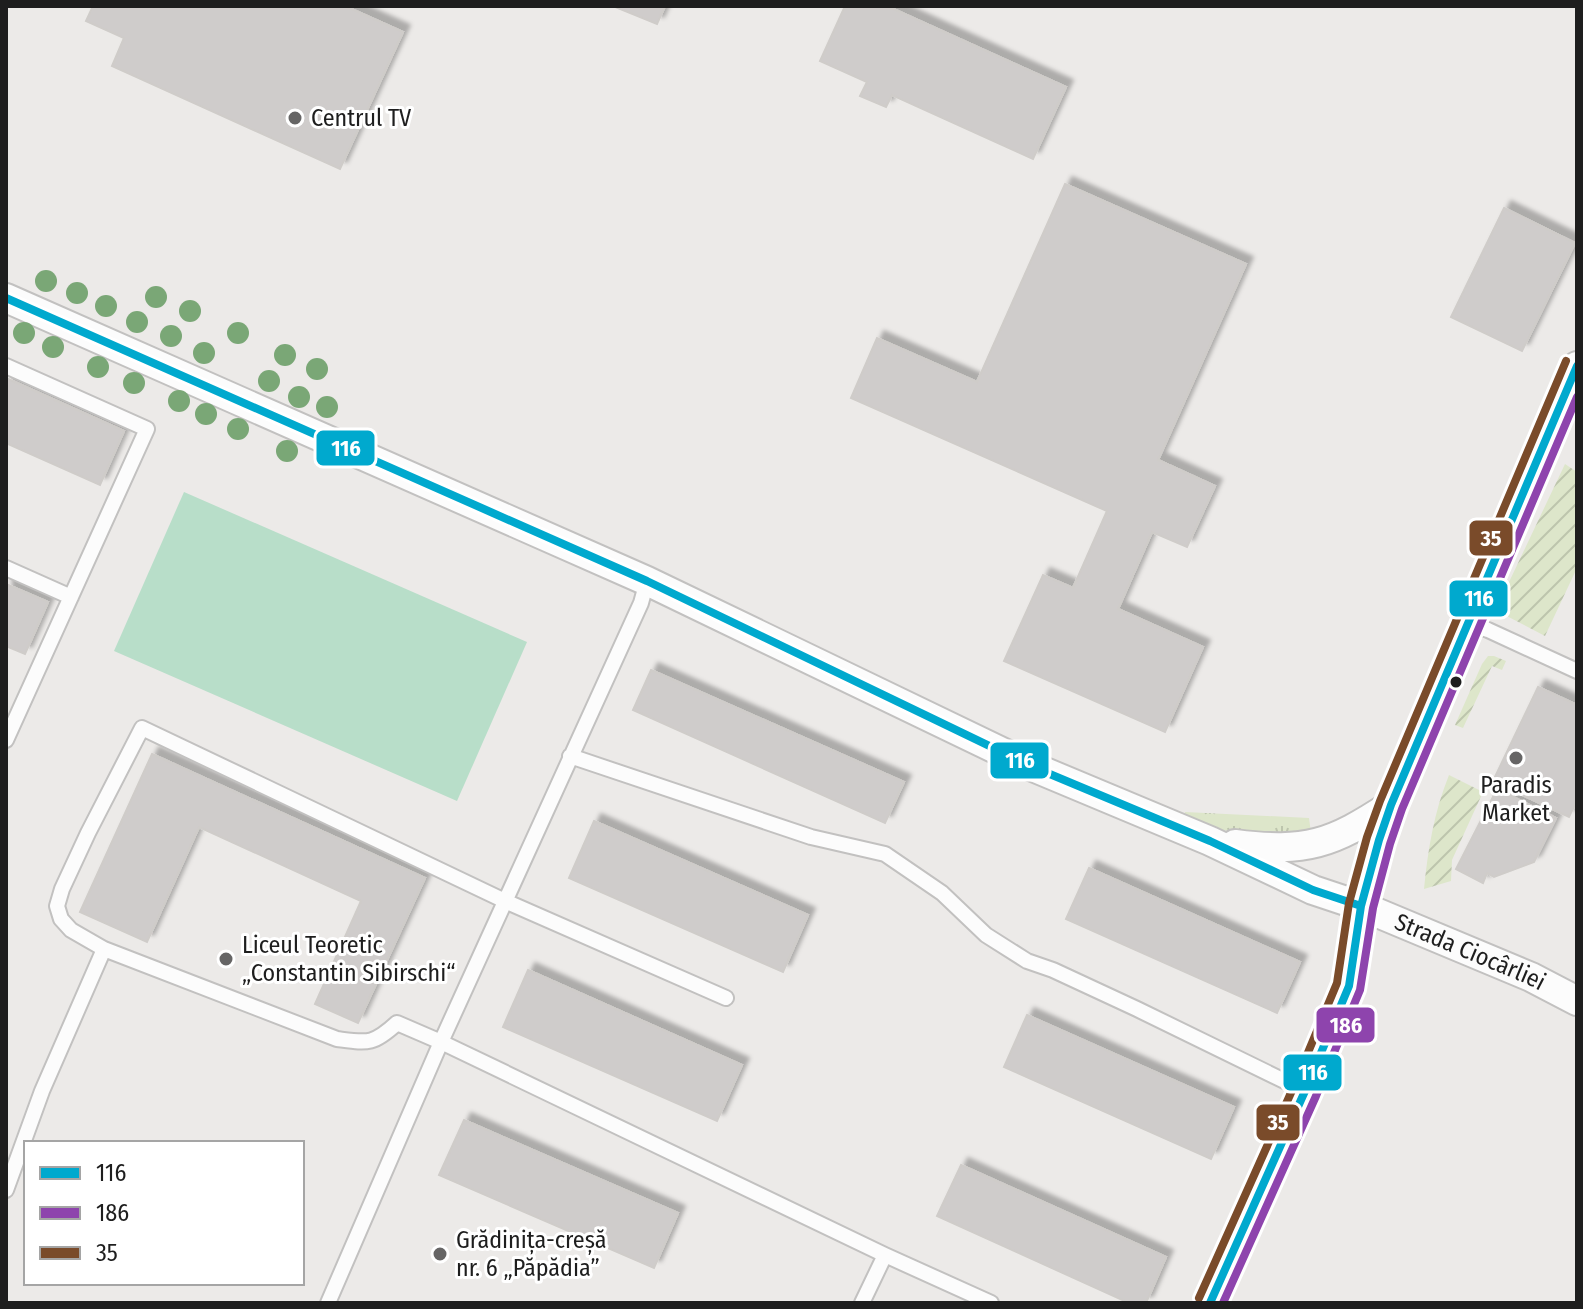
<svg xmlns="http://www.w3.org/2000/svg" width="1583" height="1309" viewBox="0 0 1583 1309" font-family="'Fira Sans Condensed',sans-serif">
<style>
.grass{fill:url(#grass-tufts)}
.garden{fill:url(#garden-furrows)}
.pitch{fill:#b8dec9}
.building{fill:#cfcccb;stroke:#cfccc9;stroke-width:2;filter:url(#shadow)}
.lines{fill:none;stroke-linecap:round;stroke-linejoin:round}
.lane-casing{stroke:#c2c1c0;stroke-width:18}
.street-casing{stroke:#c2c1c0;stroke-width:32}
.lane{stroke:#fcfcfc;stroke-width:14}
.street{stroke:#fcfcfc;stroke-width:28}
.bus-1-casing{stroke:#fff;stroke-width:14}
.bus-2-casing{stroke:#fff;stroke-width:14}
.bus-3-casing{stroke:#fff;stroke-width:14}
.bus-1{stroke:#00a9ce;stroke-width:8}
.bus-2{stroke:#8e44ad;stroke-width:8}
.bus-3{stroke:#7a4b2a;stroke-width:8}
.tree{fill:#7aa776}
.poi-dot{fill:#666565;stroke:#fff;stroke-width:3}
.bus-dot{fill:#1e1e1e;stroke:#fff;stroke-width:3}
.labels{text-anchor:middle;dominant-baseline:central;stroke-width:6;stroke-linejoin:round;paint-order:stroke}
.poi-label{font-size:24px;fill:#1e1e1e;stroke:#fff;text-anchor:start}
.street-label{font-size:24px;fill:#1e1e1e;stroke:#fff}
.line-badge{stroke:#fff;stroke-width:3}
.badge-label{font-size:22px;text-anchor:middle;font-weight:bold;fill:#fff}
</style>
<defs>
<pattern id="grass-tufts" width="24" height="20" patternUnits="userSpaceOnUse" patternTransform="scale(2)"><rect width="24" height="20" fill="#dde6ca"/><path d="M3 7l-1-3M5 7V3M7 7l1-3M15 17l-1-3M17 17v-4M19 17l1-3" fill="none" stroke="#bdc5ad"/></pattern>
<pattern id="garden-furrows" width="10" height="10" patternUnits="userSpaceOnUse" patternTransform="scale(2)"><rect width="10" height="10" fill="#dde6ca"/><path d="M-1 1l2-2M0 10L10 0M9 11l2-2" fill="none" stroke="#bdc5ad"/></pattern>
<filter id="shadow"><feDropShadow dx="7" dy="-7" stdDeviation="2" flood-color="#0004"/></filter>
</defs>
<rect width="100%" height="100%" fill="#eceae8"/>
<path class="grass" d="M 1185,812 L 1309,818 L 1311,833 L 1292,838 L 1212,829 L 1184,817 Z"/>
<path class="garden" d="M 1565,464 L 1577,472 L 1577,568 L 1545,636 L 1499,612 L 1500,601 Z
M 1488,656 L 1494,656 L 1506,661 L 1502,670 L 1492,666 L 1463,728 L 1455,725 L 1482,664 Z
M 1449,775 L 1483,792 L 1452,860 L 1451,881 L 1424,889 C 1428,849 1434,812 1449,775 Z"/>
<path class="pitch" d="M 184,492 L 527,642 L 457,801 L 114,651 Z"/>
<path class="building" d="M 93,6 L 345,6 L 403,32 L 340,169 L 112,66 L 124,38 L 86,21 Z
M 613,6 L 665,6 L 657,24 Z
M 845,6 L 887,6 L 1066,87 L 1033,159 L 892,95 L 886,107 L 860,96 L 867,82 L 820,61 Z
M 1065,184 L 1246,264 L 1158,460 L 1215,486 L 1187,547 L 1152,532 L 1118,609 L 1203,647 L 1165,732 L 1004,661 L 1043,575 L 1073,588 L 1107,511 L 851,398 L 877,338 L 977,382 Z
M 1504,208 L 1575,243 L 1522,351 L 1451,317 Z
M 6,378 L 124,431 L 100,485 L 6,443 Z
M 6,584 L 48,602 L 25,654 L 6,646 Z
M 651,670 L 904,782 L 885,823 L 633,710 Z
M 1538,687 L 1577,705 L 1577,800 L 1569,817 L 1493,781 Z
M 152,754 L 425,878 L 358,1023 L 315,1004 L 361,901 L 199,827 L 147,942 L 80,912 Z
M 1497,789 L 1556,818 L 1534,862 L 1494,877 L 1487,873 L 1483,883 L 1456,869 Z
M 594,821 L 808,915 L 783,972 L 569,878 Z
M 1089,868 L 1300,962 L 1277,1013 L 1066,919 Z
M 528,970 L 742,1065 L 717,1121 L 503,1027 Z
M 1027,1015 L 1234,1107 L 1211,1159 L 1004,1067 Z
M 464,1120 L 678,1213 L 654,1268 L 439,1175 Z
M 961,1165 L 1166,1257 L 1146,1303 L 1129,1303 L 937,1216 Z"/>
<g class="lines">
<g class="lane-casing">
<path id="lane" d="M 6,366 L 147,429 L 6,740
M 6,568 L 71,597
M 1467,623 L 1488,630 L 1577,671
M 570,756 L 811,837 L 885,854 L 942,893 L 986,935 L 1027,961 L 1053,970 L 1137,1009 L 1305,1091
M 726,998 L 505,901 L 142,728 L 88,833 L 62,889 L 57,906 L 61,919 L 71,930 L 104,949 L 337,1039 C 368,1043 373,1045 397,1023 L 441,1042 L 885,1255 L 991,1303
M 6,1190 L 42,1091 L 104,949
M 328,1303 L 441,1042 L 641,603 L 647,581
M 862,1303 L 885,1255"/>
</g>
<g class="street-casing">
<g id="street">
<path id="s1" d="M 6,298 L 647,581 L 1033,767 L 1210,841 L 1313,890 L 1361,906 L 1531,977 L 1577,1001"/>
<path d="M 1235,844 C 1306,853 1332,844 1391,805"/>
<path d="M 1210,1303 L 1305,1091 L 1349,986 L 1361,906 L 1379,840 L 1391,805 L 1577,366"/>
</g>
</g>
<use href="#lane" class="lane"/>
<use href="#street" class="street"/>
<g class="bus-1-casing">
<path id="bus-1" d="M 6,298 L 647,581 L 1033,767 L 1210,841 L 1313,890 L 1361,906
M 1210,1303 L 1305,1091 L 1349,986 L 1361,906 L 1379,840 L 1391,805 L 1577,366"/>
</g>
<g class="bus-2-casing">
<path id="bus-2" d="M 1223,1303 L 1316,1096 L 1360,990 L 1373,908 L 1390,844 L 1402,809 L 1577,397"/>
</g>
<g class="bus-3-casing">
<path id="bus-3" d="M 1199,1298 L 1294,1086 L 1337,983 L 1349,903 L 1367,837 L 1380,801 L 1566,361"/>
</g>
<use href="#bus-1" class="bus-1"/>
<use href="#bus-2" class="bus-2"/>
<use href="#bus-3" class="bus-3"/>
</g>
<g class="tree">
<circle cx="46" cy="281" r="11"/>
<circle cx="77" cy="293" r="11"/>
<circle cx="156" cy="297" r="11"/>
<circle cx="106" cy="306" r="11"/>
<circle cx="190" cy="311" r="11"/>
<circle cx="137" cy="322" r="11"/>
<circle cx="24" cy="333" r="11"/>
<circle cx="238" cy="333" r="11"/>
<circle cx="171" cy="336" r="11"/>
<circle cx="53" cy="347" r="11"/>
<circle cx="204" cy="353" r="11"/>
<circle cx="285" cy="355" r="11"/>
<circle cx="98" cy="367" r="11"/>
<circle cx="317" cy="369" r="11"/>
<circle cx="269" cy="381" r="11"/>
<circle cx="134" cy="383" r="11"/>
<circle cx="299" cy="397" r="11"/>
<circle cx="179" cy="401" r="11"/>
<circle cx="327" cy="407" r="11"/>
<circle cx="206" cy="414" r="11"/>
<circle cx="238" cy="429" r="11"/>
<circle cx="287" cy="451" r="11"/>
</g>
<g class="poi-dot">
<circle cx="295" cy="118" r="8"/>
<circle cx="1516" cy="758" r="8"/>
<circle cx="226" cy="959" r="8"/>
<circle cx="440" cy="1254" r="8"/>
</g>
<circle class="bus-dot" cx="1456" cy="682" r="7"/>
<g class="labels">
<g class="poi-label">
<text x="311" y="118">Centrul TV</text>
<text x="1516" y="785" text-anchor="middle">Paradis<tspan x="1516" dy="28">Market</tspan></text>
<text x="242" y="945">Liceul Teoretic<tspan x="242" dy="28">„Constantin Sibirschi“</tspan></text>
<text x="456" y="1240">Grădinița-creșă<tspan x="456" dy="28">nr. 6 „Păpădia”</tspan></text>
</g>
<g class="street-label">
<text stroke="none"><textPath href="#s1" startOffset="1604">Strada Ciocârliei</textPath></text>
</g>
</g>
<g class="line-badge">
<rect x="315" y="429" width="61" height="38" rx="8" fill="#00a9ce"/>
<rect x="1468" y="519" width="46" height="38" rx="8" fill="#7a4b2a"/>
<rect x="1448" y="579" width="61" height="39" rx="8" fill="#00a9ce"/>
<rect x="989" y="741" width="61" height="39" rx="8" fill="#00a9ce"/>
<rect x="1315" y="1006" width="61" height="38" rx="8" fill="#8e44ad"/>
<rect x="1282" y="1053" width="61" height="39" rx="8" fill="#00a9ce"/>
<rect x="1255" y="1103" width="46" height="39" rx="8" fill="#7a4b2a"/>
</g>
<g class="badge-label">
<text x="346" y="456">116</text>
<text x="1491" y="546">35</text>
<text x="1479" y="606">116</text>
<text x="1020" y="768">116</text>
<text x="1346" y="1033">186</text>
<text x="1313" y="1080">116</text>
<text x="1278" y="1130">35</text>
</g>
<rect width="1583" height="1309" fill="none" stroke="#1e1e1e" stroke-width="16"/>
<rect x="24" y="1141" width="280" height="144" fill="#ffffff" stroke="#a5a5a5" stroke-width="2"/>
<rect x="40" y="1167" width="40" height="12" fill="#00a9ce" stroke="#a5a5a5" stroke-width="2"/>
<text x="96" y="1181" font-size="24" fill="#1e1e1e">116</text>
<rect x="40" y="1207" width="40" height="12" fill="#8e44ad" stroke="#a5a5a5" stroke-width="2"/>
<text x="96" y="1221" font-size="24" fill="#1e1e1e">186</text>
<rect x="40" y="1247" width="40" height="12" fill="#7a4b2a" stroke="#a5a5a5" stroke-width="2"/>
<text x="96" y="1261" font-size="24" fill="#1e1e1e">35</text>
</svg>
